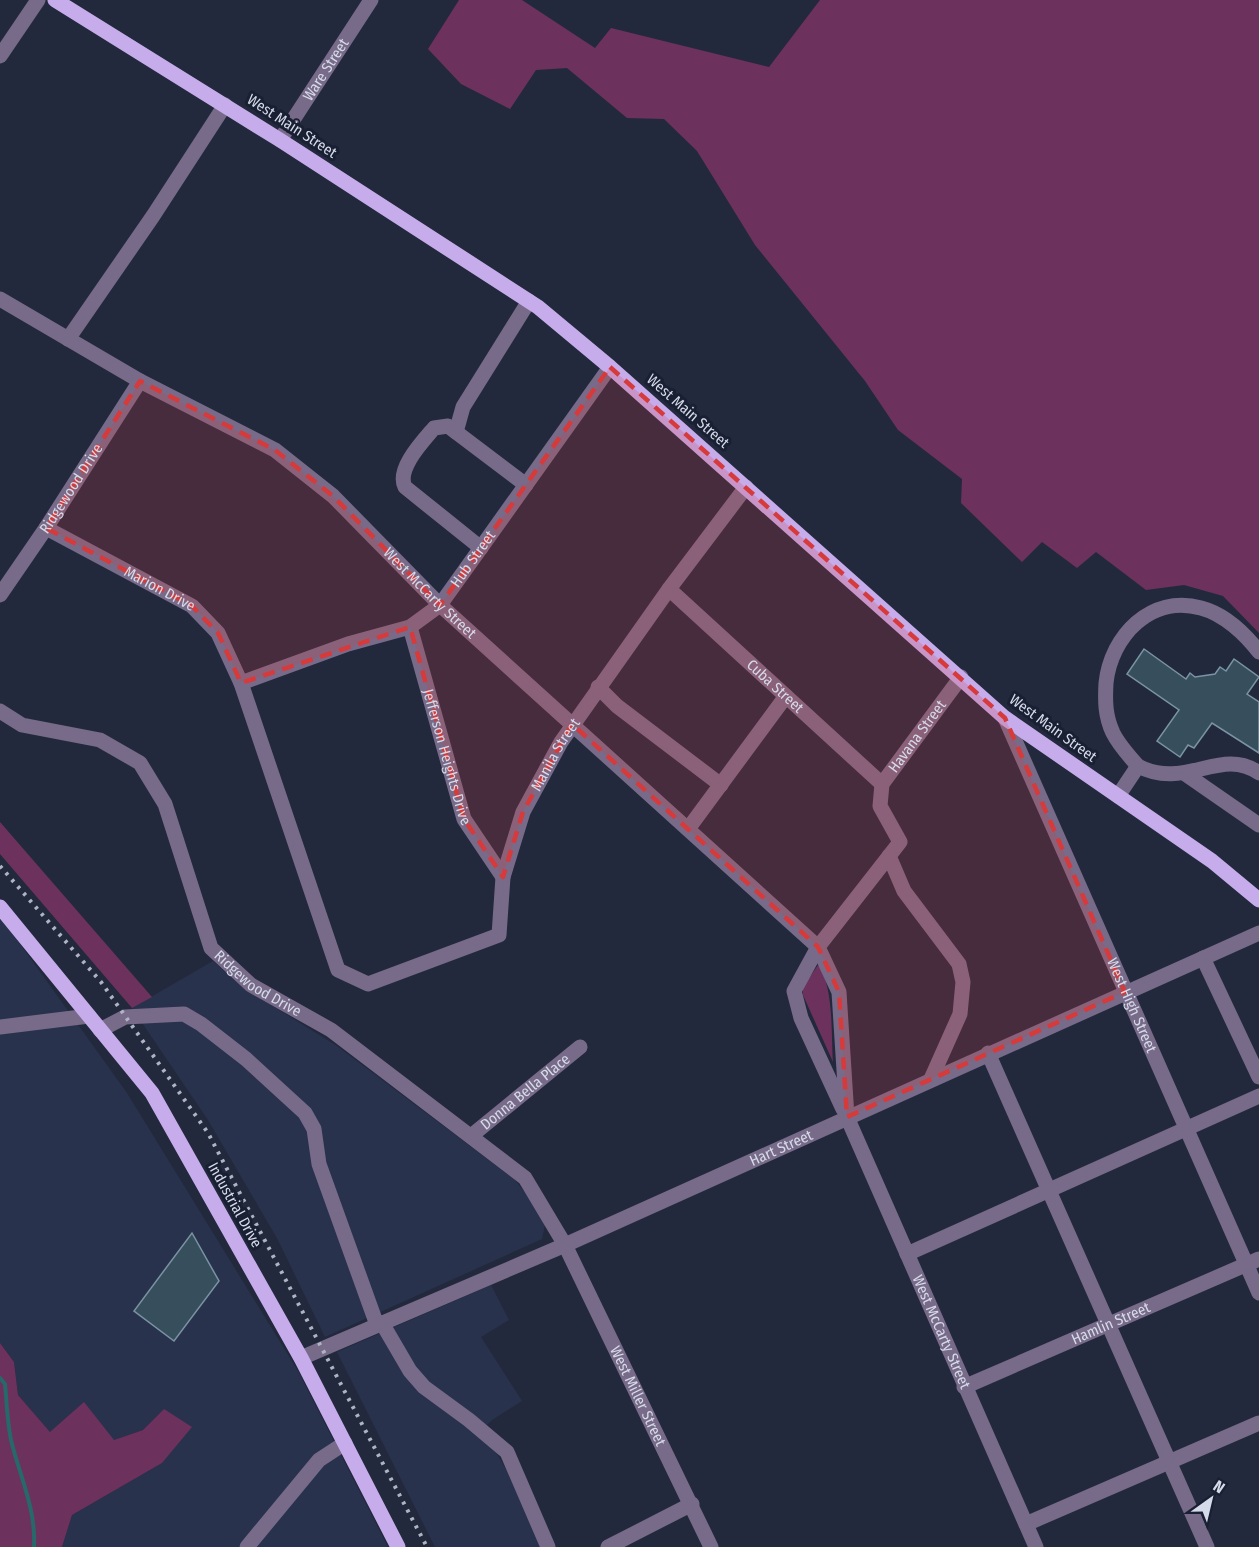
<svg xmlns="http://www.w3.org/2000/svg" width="1259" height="1547" viewBox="0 0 1259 1547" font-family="'Fira Sans Condensed',sans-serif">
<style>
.built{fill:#29324c}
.green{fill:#6d315d}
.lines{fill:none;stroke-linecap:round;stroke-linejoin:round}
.stream{stroke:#27686a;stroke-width:4}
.building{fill:#374f5d;stroke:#7a94a4;stroke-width:1.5}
.minor{stroke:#786b8a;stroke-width:15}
.major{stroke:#c6aceb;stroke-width:15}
.rail{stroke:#aeb4c3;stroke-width:4;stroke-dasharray:3 6;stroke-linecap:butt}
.marked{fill:#d63a3b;fill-opacity:0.2;stroke:#d63a3b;stroke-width:4.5;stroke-dasharray:12 8;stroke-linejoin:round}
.labels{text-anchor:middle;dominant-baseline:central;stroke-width:6;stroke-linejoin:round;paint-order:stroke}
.street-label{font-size:15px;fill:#d6dbe9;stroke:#192033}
</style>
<rect width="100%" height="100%" fill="#22293d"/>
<path class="built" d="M 0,916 L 127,1093 L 298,1371 L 388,1547 L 62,1547 L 72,1515 L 162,1463 L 164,1409 L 143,1430 L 114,1440 L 50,1432 L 18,1395 L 14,1362 L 0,1343 Z
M 213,961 L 241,986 L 337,1046 L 514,1179 L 531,1200 L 545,1225 L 542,1239 L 325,1337 L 278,1240 L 208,1120 L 132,1008 Z
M 491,1285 L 509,1320 L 481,1337 L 522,1401 L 492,1420 L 479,1433 L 492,1445 L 519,1492 L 542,1547 L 435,1547 L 337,1352 Z"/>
<path class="green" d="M 459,0 L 522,0 L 595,48 L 611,28 L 769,67 L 820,0 L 1259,0 L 1259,633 L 1223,596 L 1184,585 L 1146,590 L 1096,552 L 1077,568 L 1042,542 L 1022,562 L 961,503 L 962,479 L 898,430 L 865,381 L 755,245 L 697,151 L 664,119 L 627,118 L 567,68 L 536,70 L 510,109 L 461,84 L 428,49 Z
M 0,822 L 152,997 L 132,1008 L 0,854 Z
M 818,965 C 834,985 831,1036 833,1062 L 803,995 L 803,987 Z
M 0,1343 L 14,1362 L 18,1395 L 50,1432 L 84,1402 L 114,1440 L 143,1430 L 164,1409 L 192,1427 L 162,1463 L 72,1515 L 62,1547 L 0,1547 Z"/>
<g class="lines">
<path class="stream" d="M 0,1378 L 5,1384 C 7,1403 7,1425 12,1444 C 21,1479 36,1510 34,1547"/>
</g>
<path class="building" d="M 1144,649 L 1186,679 L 1190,673 L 1195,677 L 1215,674 L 1220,667 L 1226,671 L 1234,659 L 1259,677 L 1247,694 L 1259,702 L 1259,753 L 1212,723 L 1194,748 L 1188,745 L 1180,757 L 1157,741 L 1179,710 L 1127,674 Z
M 192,1233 L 219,1281 L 174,1341 L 134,1311 Z"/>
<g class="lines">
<g class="minor">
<path d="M 0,56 L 38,0"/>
<path id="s1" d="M 280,140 L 371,0"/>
<path id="s2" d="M 0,299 L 140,381 L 275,450 L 333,496 L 440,605 L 818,947 L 839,992 L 847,1117 L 1036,1547"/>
<path d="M 68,339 L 153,216 L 225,105"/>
<path d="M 456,432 L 463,407 L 529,301"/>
<path id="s3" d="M 46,528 L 192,606 L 218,633 L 241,683 L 338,970 L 368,984 L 499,935 L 503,877 L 523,812 L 561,742 L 669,589 L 746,487"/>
<path d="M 481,548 L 405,487 C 396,469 423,441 434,428 L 448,426 L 526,485"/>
<path id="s4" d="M 669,589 L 882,784"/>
<path id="s5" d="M 0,595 L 46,528 L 140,381"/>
<path id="s6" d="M 410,627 L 464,819 L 503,877"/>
<path id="s7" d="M 241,683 L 348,644 L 410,627 L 440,605 L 610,367"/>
<path d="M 598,687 L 617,706 L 721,785"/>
<path id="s8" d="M 0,711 L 22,725 L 100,740 L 140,763 L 165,804 L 211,948 L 251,985 L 331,1030 L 525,1178 L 565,1245 L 711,1547"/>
<path id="s9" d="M 1005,718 L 1259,1293"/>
<path d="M 1138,766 C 1129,756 1119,745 1113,733 C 1105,716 1105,701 1106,683 C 1111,636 1151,594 1201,608 C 1224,614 1245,634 1259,652"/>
<path d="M 1184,773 L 1259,825"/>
<path d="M 1118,796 L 1138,766 C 1185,791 1221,746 1259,773"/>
<path d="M 688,829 L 786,696"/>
<path d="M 889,856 L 904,891 L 959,964 L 963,982 L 960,1014 L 931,1079"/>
<path d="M 1203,958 L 1259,1077"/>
<path d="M 0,1027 L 89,1016"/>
<path d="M 100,1030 L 125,1017 L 184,1014 L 201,1024 L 246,1059 L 305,1113 L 314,1129 L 319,1164 L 377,1325"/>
<path d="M 988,1053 L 1207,1547"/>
<path id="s10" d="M 843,1109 L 801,1018 L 794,991 L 818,947 L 900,842 L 880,806 L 882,784 L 961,677"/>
<path id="s11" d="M 471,1136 L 580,1047"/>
<path d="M 907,1254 L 1259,1096"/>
<path d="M 382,1323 L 410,1371 L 424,1387 L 469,1420 L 507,1452 L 548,1547"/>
<path id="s12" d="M 301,1358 L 565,1245 L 1259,933"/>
<path id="s13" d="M 964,1387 L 1259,1259"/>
<path d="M 1026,1524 L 1259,1423"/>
<path d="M 247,1547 L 319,1460 L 345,1443"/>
<path d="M 608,1547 L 692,1504"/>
</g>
<path class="major" d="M 55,0 L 280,140 L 538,307 L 610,367 L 1005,718 L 1212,861 L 1259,900
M 0,907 L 152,1093 L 301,1358 L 398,1547"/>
<path class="rail" d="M 0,866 L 101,982 L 208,1133 L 427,1547"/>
</g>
<path class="marked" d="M 610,367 L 1005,718 L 1125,992 L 847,1117 L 839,992 L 818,947 L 572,724 L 523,812 L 503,877 L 464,819 L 410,627 L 241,683 L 218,633 L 192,606 L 46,528 L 140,381 L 275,450 L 333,496 L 440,605 Z"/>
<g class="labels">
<g class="street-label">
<text stroke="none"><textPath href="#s1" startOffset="84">Ware Street</textPath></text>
<text transform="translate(292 126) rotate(33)">West Main Street</text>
<text transform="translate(688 411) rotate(41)">West Main Street</text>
<text stroke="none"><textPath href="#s5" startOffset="128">Ridgewood Drive</textPath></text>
<text stroke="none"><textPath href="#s7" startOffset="272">Hub Street</textPath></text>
<text stroke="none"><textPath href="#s3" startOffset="129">Marion Drive</textPath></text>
<text stroke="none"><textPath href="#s2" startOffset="525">West McCarty Street</textPath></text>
<text stroke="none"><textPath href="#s4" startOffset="144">Cuba Street</textPath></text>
<text transform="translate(1053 728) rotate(36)">West Main Street</text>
<text stroke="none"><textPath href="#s10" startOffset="434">Havana Street</textPath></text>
<text stroke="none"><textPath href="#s6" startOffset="135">Jefferson Heights Drive</textPath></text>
<text stroke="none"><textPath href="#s3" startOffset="926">Manila Street</textPath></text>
<text stroke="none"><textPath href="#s8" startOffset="410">Ridgewood Drive</textPath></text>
<text stroke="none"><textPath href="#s9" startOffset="314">West High Street</textPath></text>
<text stroke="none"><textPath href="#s11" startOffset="70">Donna Bella Place</textPath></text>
<text stroke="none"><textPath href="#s12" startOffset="524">Hart Street</textPath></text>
<text transform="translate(235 1205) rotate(61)">Industrial Drive</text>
<text stroke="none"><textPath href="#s13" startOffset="160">Hamlin Street</textPath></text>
<text stroke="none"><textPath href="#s2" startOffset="1460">West McCarty Street</textPath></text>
<text stroke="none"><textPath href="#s8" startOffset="987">West Miller Street</textPath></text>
</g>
</g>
<g transform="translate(1211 1499) rotate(34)" stroke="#192033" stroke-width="4.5" paint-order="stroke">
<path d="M0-4.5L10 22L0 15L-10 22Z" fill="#d6dbe9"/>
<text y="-9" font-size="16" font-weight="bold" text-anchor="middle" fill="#d6dbe9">N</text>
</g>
</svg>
